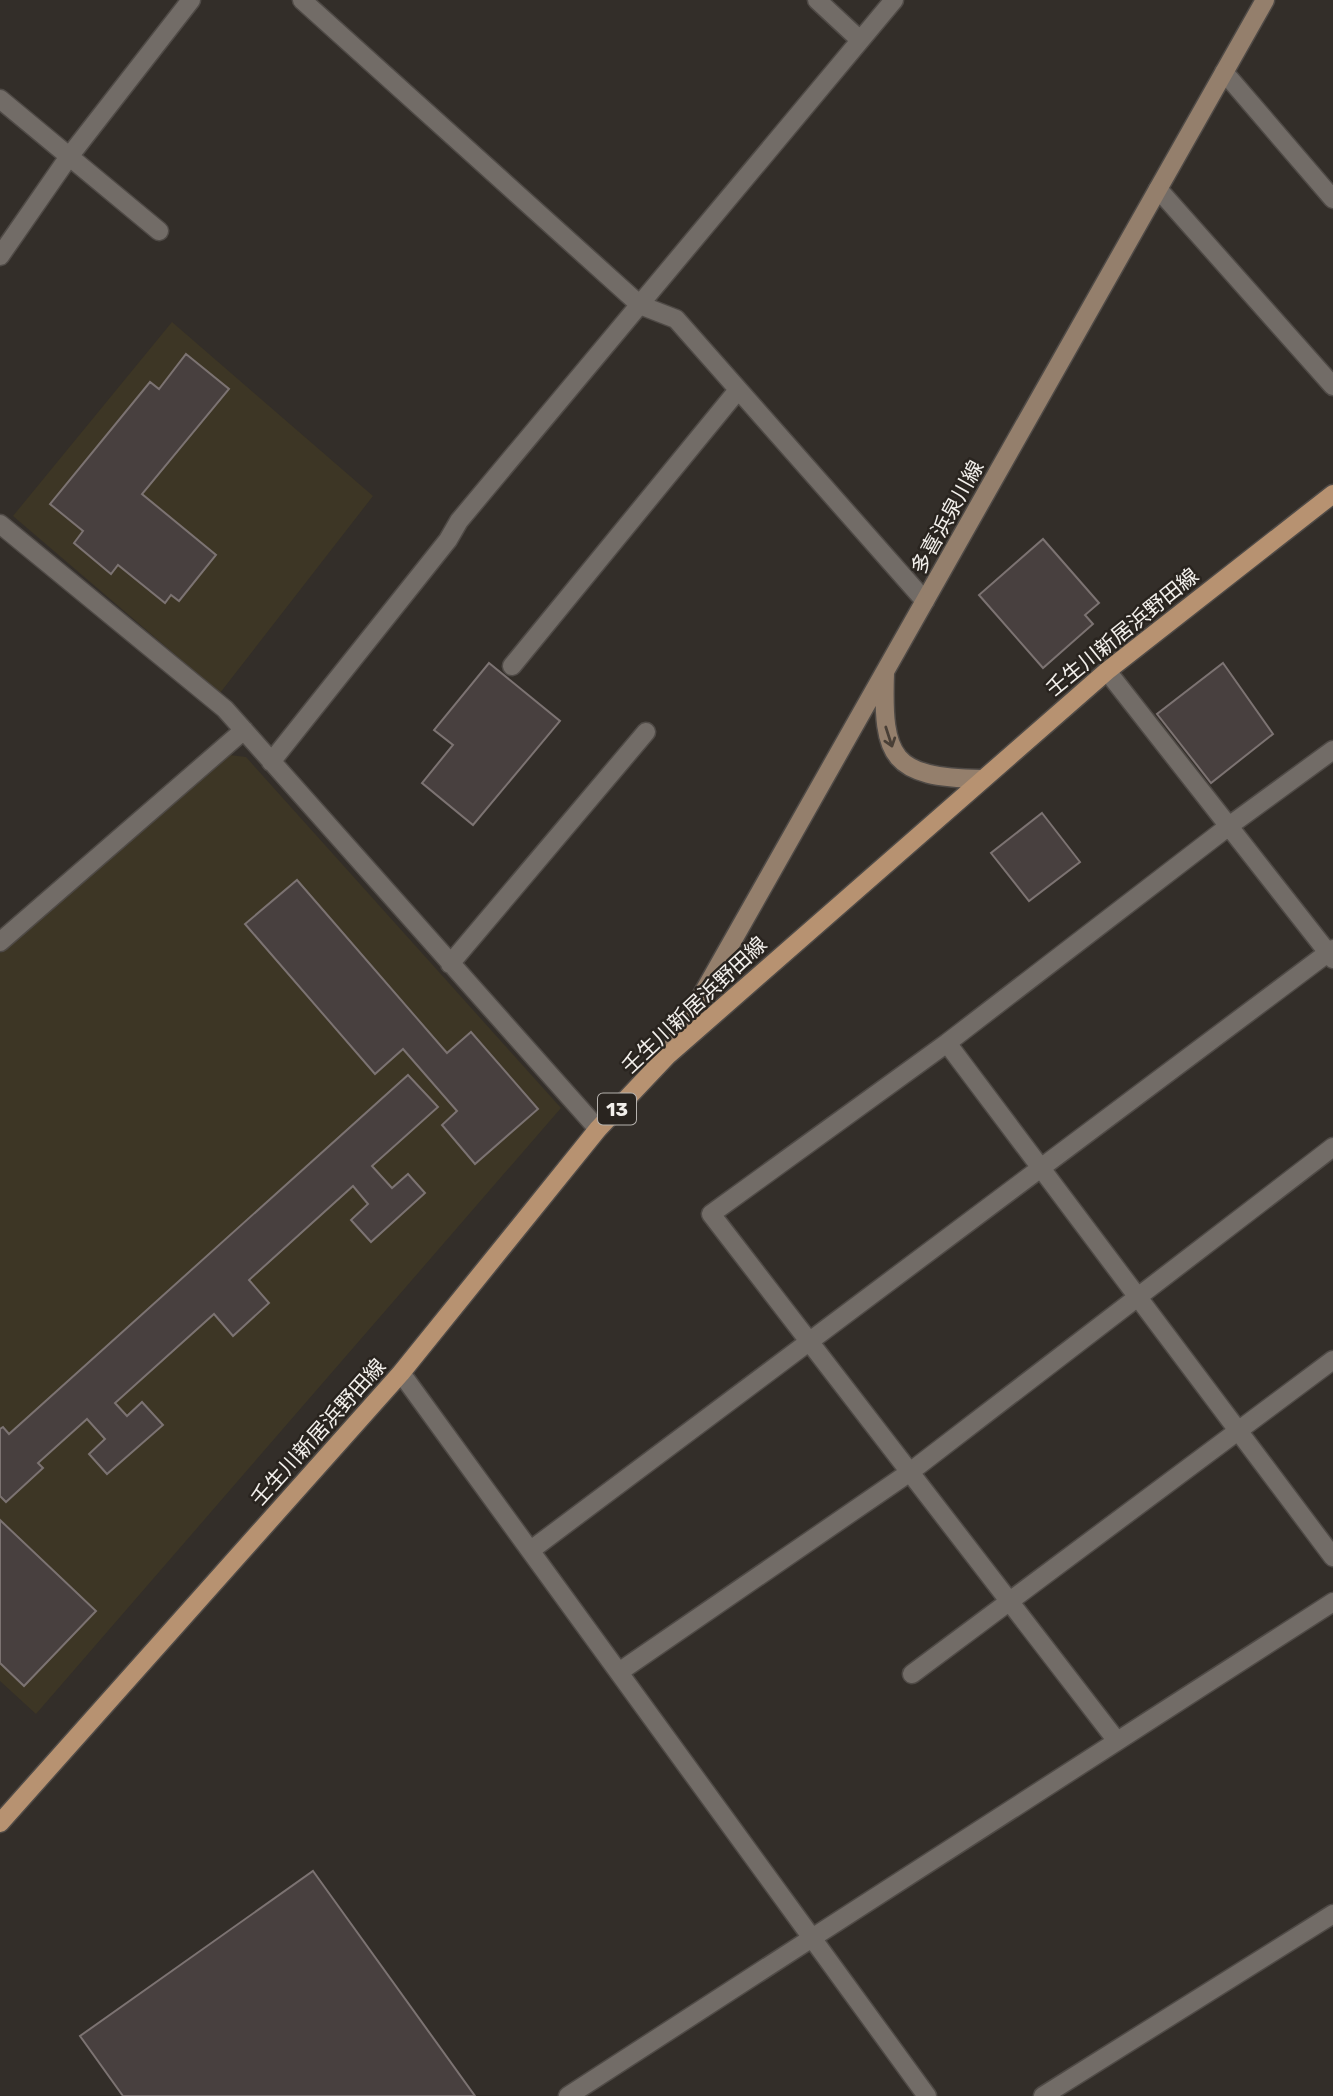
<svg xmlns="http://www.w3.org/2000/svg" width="1333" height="2096" viewBox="0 0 1333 2096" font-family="Rubik,'Noto Sans JP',sans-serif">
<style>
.education{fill:#3d3625}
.building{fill:#48403f;stroke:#7c7372;stroke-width:2}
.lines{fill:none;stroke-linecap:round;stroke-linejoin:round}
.minor-casing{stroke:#4f4a46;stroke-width:21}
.secondary-casing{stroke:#4f4a46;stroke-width:21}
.primary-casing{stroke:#4f4a46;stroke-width:21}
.minor{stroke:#726c67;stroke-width:18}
.secondary{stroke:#947f6c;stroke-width:18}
.primary{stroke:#b79271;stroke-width:18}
.oneway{stroke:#493f36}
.labels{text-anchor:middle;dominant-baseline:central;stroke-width:5;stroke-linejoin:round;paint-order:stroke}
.shield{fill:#29241f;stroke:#b6b2ae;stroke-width:2}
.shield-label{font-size:19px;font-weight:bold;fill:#f2efeb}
.street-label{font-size:21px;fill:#f2efeb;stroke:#29241f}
</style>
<rect width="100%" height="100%" fill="#332e29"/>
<path class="education" d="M 172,322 L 373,496 L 220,693 L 13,516 Z
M 229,755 L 246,757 L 561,1108 L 36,1714 L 0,1681 L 0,953 Z"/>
<path class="building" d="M 186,354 L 229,389 L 142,494 L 216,555 L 179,601 L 171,595 L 165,603 L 118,565 L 111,574 L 74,543 L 83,531 L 50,504 L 150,382 L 159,389 Z
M 1043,539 L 1099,603 L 1085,615 L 1093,624 L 1043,668 L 979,595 Z
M 489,663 L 560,721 L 473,825 L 422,783 L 453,745 L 434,730 Z
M 1223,663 L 1273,734 L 1211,783 L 1157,714 Z
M 1042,813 L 1080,862 L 1029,901 L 991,853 Z
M 297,880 L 447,1053 L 471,1032 L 538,1109 L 475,1164 L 442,1125 L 457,1111 L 403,1049 L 375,1074 L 245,924 Z
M 408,1075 L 438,1107 L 372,1166 L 392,1188 L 408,1174 L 425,1193 L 371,1242 L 351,1220 L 368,1204 L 353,1186 L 249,1280 L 269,1303 L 233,1336 L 214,1314 L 115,1403 L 127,1416 L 142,1402 L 163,1425 L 107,1474 L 89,1454 L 105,1439 L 87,1419 L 38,1463 L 43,1468 L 6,1502 L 0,1496 L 0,1429 L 3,1427 L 9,1434 Z
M 0,1520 L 96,1611 L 24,1686 L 0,1663 Z
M 313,1871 L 475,2096 L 123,2096 L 80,2036 Z"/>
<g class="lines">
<g class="minor-casing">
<path id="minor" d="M 302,0 L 640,305 L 676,319 L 925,601
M 817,0 L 860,40
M 1224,72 L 1333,199
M 0,99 L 159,231
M 1158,189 L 1333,386
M 0,256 L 68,158 L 191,0
M 0,524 L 225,709 L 598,1129
M 512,666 L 738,390
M 1107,671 L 1333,959
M 271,762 L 448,540 L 459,521 L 894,0
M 0,942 L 244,730
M 450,964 L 646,732
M 947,1043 L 1333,1557
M 401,1373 L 812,1938 L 1333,1602
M 531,1550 L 1333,949
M 619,1672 L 910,1472 L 1333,1147
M 912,1674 L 1333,1360
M 1117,1741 L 711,1214 L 947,1043 L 1229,826 L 1333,750
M 568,2096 L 812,1938 L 927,2096
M 1043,2096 L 1333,1914"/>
</g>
<g class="secondary-casing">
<path id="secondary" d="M 885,673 C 882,759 892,777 981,779
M 669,1053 L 1265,0"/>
</g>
<g class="primary-casing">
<path id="primary" d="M 0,1823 L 401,1373 L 598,1129 L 667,1056 L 1107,671 L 1333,494"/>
</g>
<use href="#minor" class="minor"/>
<use href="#secondary" class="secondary"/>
<use href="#primary" class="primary"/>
</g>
<defs><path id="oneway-shaft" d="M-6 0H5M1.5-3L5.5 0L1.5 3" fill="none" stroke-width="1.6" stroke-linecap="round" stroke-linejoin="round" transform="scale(1.75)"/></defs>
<use class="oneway" href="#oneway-shaft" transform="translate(889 737) rotate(72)"/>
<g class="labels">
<rect class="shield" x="598" y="1093.5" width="38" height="31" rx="5"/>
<g class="shield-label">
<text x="617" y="1109">13</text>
</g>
<g class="street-label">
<text transform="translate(947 517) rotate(-61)">多喜浜泉川線</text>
<text transform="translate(1122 632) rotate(-39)">壬生川新居浜野田線</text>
<text transform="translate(694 1005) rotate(-43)">壬生川新居浜野田線</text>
<text transform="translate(318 1432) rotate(-48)">壬生川新居浜野田線</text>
</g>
</g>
</svg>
